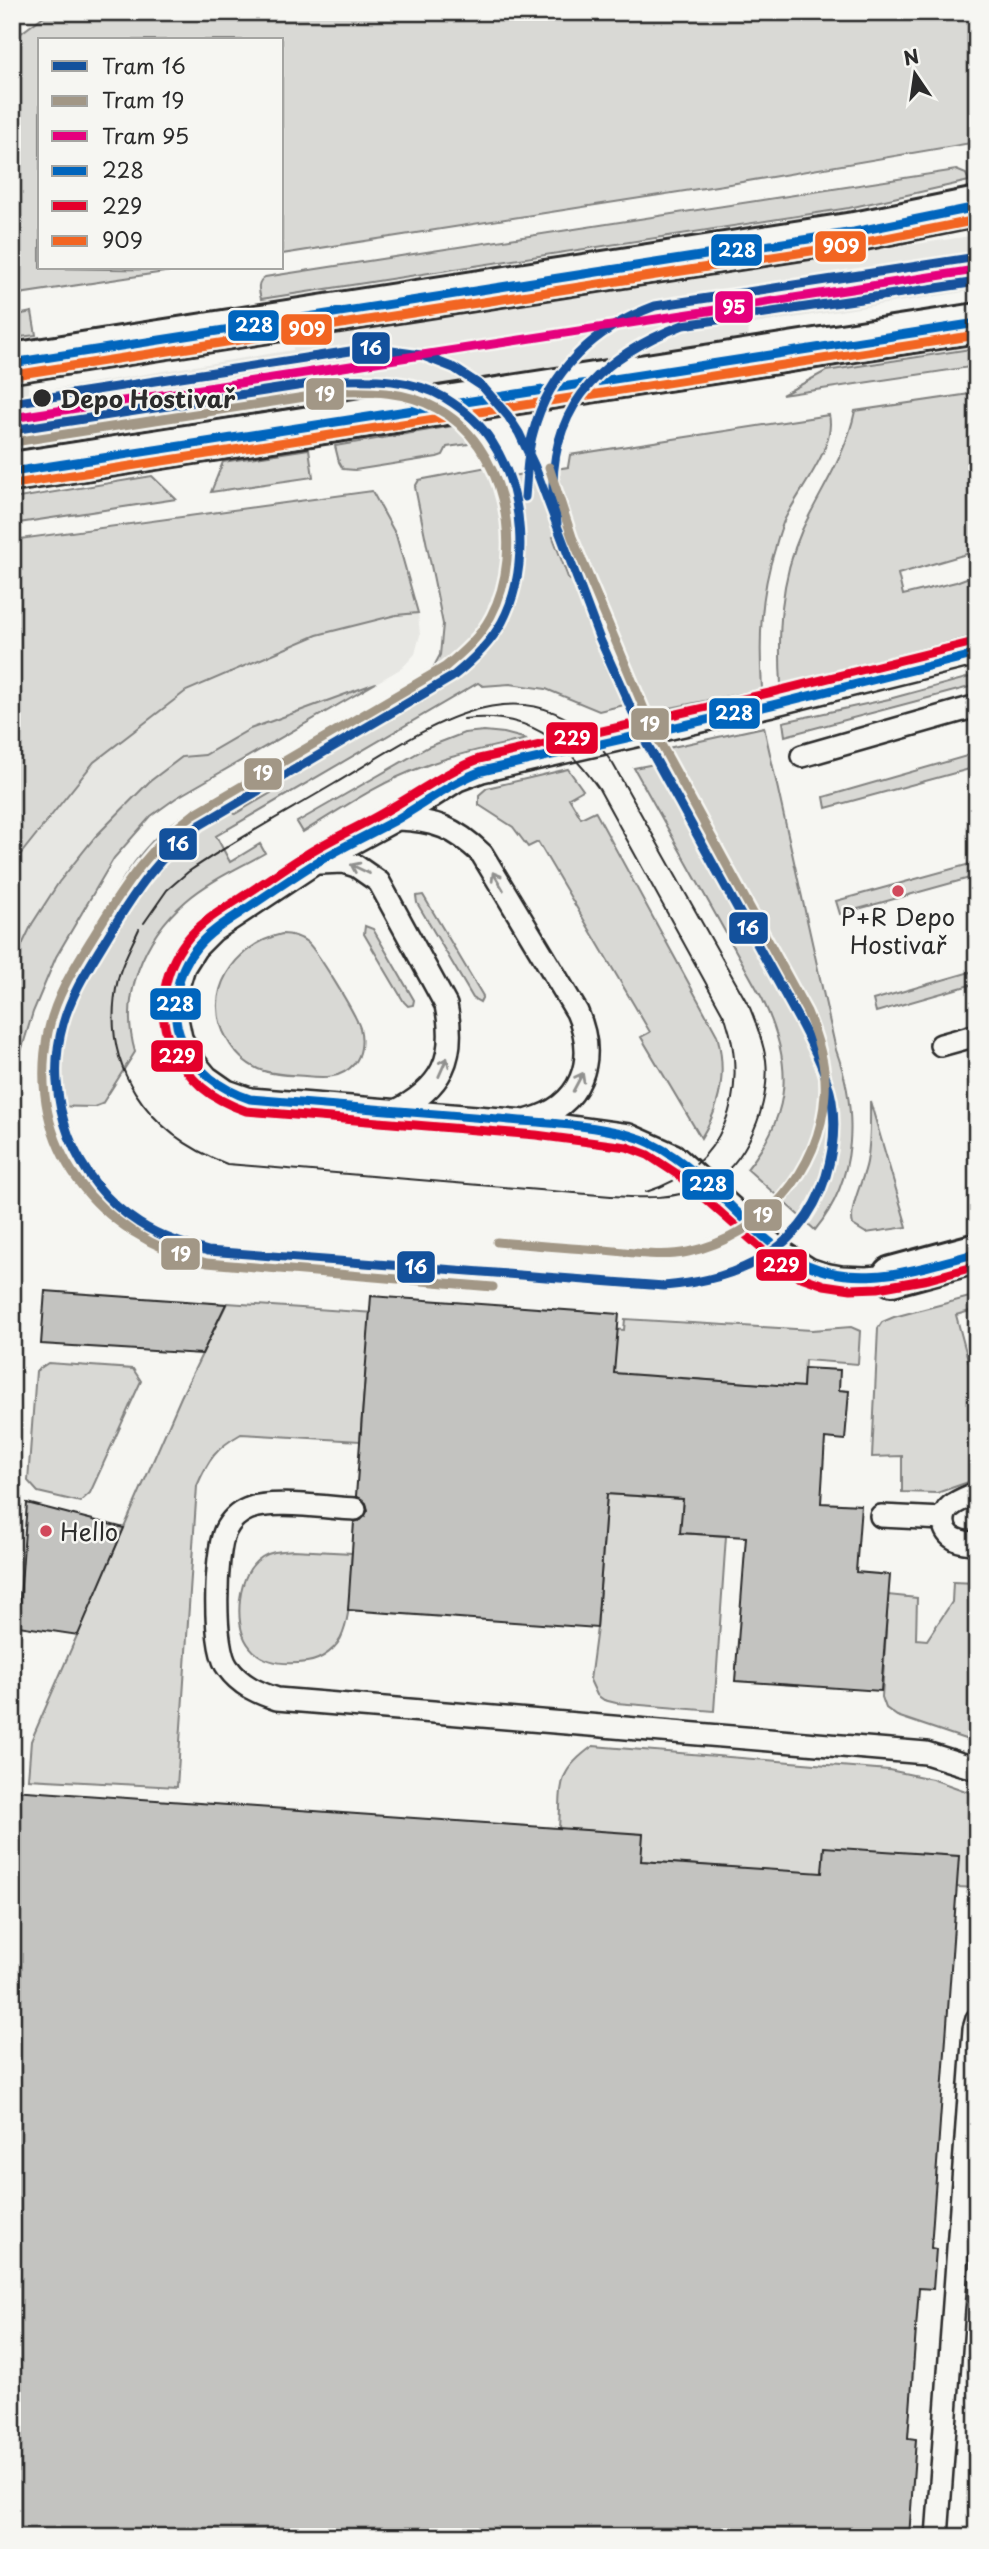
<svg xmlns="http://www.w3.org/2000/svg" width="989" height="2549" viewBox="0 0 989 2549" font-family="'Playpen Sans',sans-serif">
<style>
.built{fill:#e7e7e3}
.green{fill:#d9d9d5;stroke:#828280;stroke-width:2;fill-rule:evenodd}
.building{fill:#c3c3c0;stroke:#2b2b2b;stroke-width:2}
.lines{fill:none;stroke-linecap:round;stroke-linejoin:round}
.lane-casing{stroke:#2b2b2b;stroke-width:26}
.street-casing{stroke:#2b2b2b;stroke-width:44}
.secondary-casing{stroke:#2b2b2b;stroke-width:44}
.lane{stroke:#f6f6f2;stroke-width:21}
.street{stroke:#f6f6f2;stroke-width:38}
.secondary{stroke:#f6f6f2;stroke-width:38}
.tram{stroke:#2b2b2b;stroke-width:2}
.bus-1-casing{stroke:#f6f6f2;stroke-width:14}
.bus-2-casing{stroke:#f6f6f2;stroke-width:14}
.bus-3-casing{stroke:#f6f6f2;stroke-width:14}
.bus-1{stroke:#0065bd;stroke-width:9}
.bus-2{stroke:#e4002b;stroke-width:9}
.bus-3{stroke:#f26522;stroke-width:9}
.tram-1-casing{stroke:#f6f6f2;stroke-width:14}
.tram-2-casing{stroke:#f6f6f2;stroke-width:14}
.tram-3-casing{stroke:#f6f6f2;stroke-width:14}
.tram-1{stroke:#13519c;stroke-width:9}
.tram-2{stroke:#a29786;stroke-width:9}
.tram-3{stroke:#e5007d;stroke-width:9}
.oneway{stroke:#90908e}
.stop-dot{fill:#2b2b2b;stroke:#f6f6f2;stroke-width:2.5}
.poi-dot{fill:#d1495b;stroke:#f6f6f2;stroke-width:2.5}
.labels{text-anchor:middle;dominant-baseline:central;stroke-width:5;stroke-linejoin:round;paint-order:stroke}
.stop-label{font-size:24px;font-weight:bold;fill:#2b2b2b;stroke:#f6f6f2;text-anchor:start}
.poi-label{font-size:24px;fill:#2b2b2b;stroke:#f6f6f2}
.line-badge{stroke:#f6f6f2;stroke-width:2.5}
.badge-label{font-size:19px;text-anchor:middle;font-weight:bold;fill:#fff}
</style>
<rect width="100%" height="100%" fill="#f6f6f2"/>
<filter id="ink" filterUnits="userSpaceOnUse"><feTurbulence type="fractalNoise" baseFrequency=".0143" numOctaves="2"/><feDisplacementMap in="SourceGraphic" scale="14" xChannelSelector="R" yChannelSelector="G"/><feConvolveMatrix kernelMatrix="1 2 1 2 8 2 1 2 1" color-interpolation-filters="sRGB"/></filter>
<g filter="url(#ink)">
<path class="built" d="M 977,235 L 977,290 L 748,325 L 749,338 L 328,404 L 325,394 L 303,397 L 301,391 L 276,395 L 280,414 L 12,454 L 12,382 L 27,378 L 29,393 L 293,350 L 292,337 Z
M 418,613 L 420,635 L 415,654 L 402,668 L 376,683 L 250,729 L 205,755 L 181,757 L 149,782 L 95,837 L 59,882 L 32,924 L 12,966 L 12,865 L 94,762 L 186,691 L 317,635 L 396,615 Z"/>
<path class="green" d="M 49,12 L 977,12 L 977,142 L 736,183 L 282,254 L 282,40 L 40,40 L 40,268 L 178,270 L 12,295 L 12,40 Z
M 956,170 L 966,174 L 969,181 L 849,208 L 261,299 C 259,291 256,282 265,277 Z
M 32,312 L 36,335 L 12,338 L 12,316 Z
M 977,348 L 977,366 L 782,395 L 826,371 Z
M 977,393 L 977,551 L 898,574 L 903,595 L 956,582 L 977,574 L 977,635 L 781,685 C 778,632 780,580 802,530 C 821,490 846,455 855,411 Z
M 829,415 C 837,448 796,493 783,523 C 780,531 777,540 775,549 C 760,595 759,641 762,689 L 646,713 L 641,701 L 599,711 L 546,689 L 510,684 L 483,686 L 478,683 L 216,836 L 230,862 L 260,844 L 265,853 C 239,868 209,881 186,901 C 143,938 119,997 135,1052 L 102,1104 L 94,1107 L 44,1106 C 42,1077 41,1050 49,1021 C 57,992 73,966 88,940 C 109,902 130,860 163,831 C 188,809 220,794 248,777 L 252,783 L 225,798 L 235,814 L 274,791 L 268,778 L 296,763 L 290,752 L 432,670 L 440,655 L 443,624 L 415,487 L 419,480 L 492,466 L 498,478 L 568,467 L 570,455 ZM 574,529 L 600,602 L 593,605 L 580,577 L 569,580 L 553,537 Z
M 459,425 L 476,443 L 447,447 L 443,455 L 437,457 L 355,470 L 343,469 L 339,462 L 335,446 Z
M 309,449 L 313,477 L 211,492 L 223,462 Z
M 152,476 L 176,499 L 12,524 L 12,499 Z
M 372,491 L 396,535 L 418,613 L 396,615 L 317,635 L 186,691 L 94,762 L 12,865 L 12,540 Z
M 977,675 L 977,685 L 785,736 L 783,722 L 889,699 Z
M 376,683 L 176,798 L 151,816 L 114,858 L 56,957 L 33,1012 L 12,1081 L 12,966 L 32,924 L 59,882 L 95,837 L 149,782 L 182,757 L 205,755 L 250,729 Z
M 764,727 L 836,1050 C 858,1111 858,1178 815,1230 L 747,1169 C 793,1112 793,1063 762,998 L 634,768 L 675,760 L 668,748 Z
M 484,731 L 504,733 L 527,739 C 492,747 455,754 422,767 C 380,782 341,809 303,832 L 297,822 L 428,747 L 464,733 Z
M 977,753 L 977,767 L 826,808 L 824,797 Z
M 568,769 L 583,790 L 569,798 L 581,818 L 595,811 L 717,1035 C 727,1072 721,1106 701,1138 L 641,1037 L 650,1032 L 538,842 L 528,847 L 513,827 L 479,805 L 479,795 L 487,788 Z
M 977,862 L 977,876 L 840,914 L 836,901 Z
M 423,895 L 483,996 L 480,1002 L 473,998 L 417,903 L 416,896 Z
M 365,926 L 373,929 L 414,1000 L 413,1005 L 408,1006 L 404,1002 L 364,934 Z
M 282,934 C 291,934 299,936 307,942 C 318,952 355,1013 360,1028 C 363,1040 362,1055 354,1064 C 341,1079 324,1078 305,1076 C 290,1075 272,1075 258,1069 C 245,1063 234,1052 227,1039 C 201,994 234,945 282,934 Z
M 977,970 L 977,983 L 876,1012 L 873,1000 Z
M 870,1101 L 907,1227 L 866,1233 L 853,1225 C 848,1208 864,1180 867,1162 C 871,1141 870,1122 870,1101 Z
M 977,1295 L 977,1309 L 956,1315 L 977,1393 L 977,1479 L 937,1493 L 902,1492 L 902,1456 L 872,1457 L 878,1328 L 882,1322 L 894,1317 Z
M 227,1303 L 624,1330 L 625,1319 L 812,1330 L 851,1327 L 860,1331 L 858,1364 L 805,1360 L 803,1387 L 651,1376 L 366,1365 L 360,1441 L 241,1434 C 216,1448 208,1460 197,1486 L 177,1787 L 28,1779 L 31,1741 L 181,1397 Z
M 48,1363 L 133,1369 L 141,1381 L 90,1493 L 80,1502 L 38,1492 L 28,1481 L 36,1371 Z
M 607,1494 L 683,1499 L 681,1533 L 726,1536 L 714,1711 L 616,1703 L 604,1700 L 597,1695 L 590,1680 L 597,1628 Z
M 293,1550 L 352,1553 C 350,1578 352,1609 343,1633 C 338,1648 322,1660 307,1662 C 259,1669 235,1647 240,1599 C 242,1584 248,1566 262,1557 C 271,1551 282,1551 293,1550 Z
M 953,1582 L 977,1583 L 977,1743 L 897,1716 L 886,1708 L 882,1697 L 888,1595 L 917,1598 L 916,1639 L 927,1640 L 952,1602 Z
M 593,1746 L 889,1770 L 932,1779 L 977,1795 L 977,1888 L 957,1887 L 824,1847 L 822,1874 L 641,1861 L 559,1828 C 562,1785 555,1773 593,1746 Z"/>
<path class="building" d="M 45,1291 L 226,1304 L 202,1354 L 41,1344 Z
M 371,1296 L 619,1314 L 614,1373 L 803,1387 L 804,1368 L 840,1370 L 839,1390 L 849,1391 L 845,1440 L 825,1438 L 821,1503 L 861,1505 L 856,1572 L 890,1575 L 881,1691 L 735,1681 L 746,1537 L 680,1533 L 683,1499 L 607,1494 L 597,1628 L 348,1610 L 354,1522 L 361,1520 L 368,1510 L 366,1503 L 356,1496 Z
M 27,1503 L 124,1528 L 78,1635 L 18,1626 Z
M 12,1790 L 643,1834 L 641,1861 L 822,1873 L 824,1847 L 959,1856 L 931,2248 L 936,2249 L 933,2289 L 919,2288 L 908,2438 L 916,2439 L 909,2537 L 12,2537 Z"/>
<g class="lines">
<g class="lane-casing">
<path id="lane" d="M 802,756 L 977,706
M 397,819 C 435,820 455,828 482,854 L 577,1012 C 598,1060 582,1106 529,1120
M 320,863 L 343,862 L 356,866 L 379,882 L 446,1005 C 457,1058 442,1088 394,1112
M 941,1045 L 977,1035
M 892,1276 L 866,1278 L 841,1277 L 824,1274 L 809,1269 L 778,1249 L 674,1155 L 629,1135 L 526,1121 L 250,1099 L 227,1091 L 207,1077 L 192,1059 L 181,1038 L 176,1014 L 177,990 L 184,967 L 196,948 L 213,931 L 314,864 L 397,819 L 458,780 L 482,771 L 772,705 L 977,654
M 977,1493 C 968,1497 959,1500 951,1506 C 940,1515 942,1532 955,1539 C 961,1542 969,1543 977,1543
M 355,1509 C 329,1508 270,1499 248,1509 C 238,1513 230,1521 225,1531 C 215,1554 212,1648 228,1668 C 240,1685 258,1693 277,1699 L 926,1753 L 977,1769
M 881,1516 L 944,1519
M 937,2537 L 974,2029 L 977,2019"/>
</g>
<g class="street-casing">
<path id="street" d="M 892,1276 L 977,1253"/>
</g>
<g class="secondary-casing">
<path id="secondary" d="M 12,363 L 854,232 L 977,207
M 12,472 L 977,323"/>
</g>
<use href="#lane" class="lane"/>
<use href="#street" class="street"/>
<use href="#secondary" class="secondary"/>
<path class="tram" d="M 464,719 C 526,711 565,740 599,789 L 726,1020 C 750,1092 724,1169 646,1192
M 139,929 C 132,945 122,962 118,979 C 98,1066 148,1134 227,1164 L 611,1196 C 643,1198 677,1200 707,1185 C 747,1165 771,1103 766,1060 C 763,1041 757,1025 750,1008 L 613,764 C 531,646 424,731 334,784 C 285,813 235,840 188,872 L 167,890 L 144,923"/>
<g class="bus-1-casing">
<path id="bus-1" d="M 12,363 L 854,232 L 977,207
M 12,472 L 977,323
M 977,654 L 772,705 L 482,771 C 450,783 424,804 394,821 C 368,835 340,848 314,864 C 293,877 273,891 252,905 C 233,918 212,929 197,947 C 176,971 168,1013 183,1043 C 199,1073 218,1088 250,1099 C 333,1106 415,1112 498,1119 C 541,1123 588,1124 629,1135 C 662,1144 688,1166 713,1189 C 735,1209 755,1232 779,1249 C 843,1295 908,1272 977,1253"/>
</g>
<g class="bus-2-casing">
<path id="bus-2" d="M 974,642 L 769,693 L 479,759 C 447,771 421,791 391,808 C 364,825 334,837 307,854 C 286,867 265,882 245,895 C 224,909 201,921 186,941 C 164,969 155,1014 172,1047 C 190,1082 209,1098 246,1111 L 536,1135 L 627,1147 L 648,1155 L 677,1174 L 774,1260 L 798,1276 L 824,1285 L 851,1289 L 878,1288 L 929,1279 L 977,1266"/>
</g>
<g class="bus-3-casing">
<path id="bus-3" d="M 14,375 L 856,244 L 977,220
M 14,484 L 977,335"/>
</g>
<use href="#bus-1" class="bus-1"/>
<use href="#bus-2" class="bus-2"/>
<use href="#bus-3" class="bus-3"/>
<g class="tram-1-casing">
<path id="tram-1" d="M 12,403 L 370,348 L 421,355 L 454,368 L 483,387 L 508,416 L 519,433 L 535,467 L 599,637 L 646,742 L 800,1022 C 813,1047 827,1073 832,1101 C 836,1126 833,1152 826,1176 C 802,1252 738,1280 664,1286 L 208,1251 C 184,1244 161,1237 139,1223 C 74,1182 42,1098 63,1024 C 72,991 92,963 109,934 C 136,890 158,857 200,825 L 452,677 C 472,661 490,644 502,622 C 530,569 524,491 492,442 C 481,424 463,409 445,398 C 412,378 373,379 336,380 L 12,430
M 525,497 C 527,476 527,453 533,433 C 549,370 596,328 655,306 L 977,257
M 557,523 C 556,511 553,498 553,485 C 554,399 608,354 683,325 L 977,282"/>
</g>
<g class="tram-2-casing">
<path id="tram-2" d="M 14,442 L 337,392 C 372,391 405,391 436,408 C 505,443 526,550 491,616 C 480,637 463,652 445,667 L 194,814 C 152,845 126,883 99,927 C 79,960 56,993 48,1032 C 25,1147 98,1236 207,1263 L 493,1287
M 497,1242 C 532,1245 568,1248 603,1250 C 631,1252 661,1258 688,1252 C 763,1236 821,1171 825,1094 C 827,1066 818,1038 807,1012 L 652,728 L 572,537 L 549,467"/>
</g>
<g class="tram-3-casing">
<path id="tram-3" d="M 12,418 L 975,270"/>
</g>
<use href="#tram-1" class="tram-1"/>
<use href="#tram-2" class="tram-2"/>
<use href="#tram-3" class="tram-3"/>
</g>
<defs><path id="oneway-shaft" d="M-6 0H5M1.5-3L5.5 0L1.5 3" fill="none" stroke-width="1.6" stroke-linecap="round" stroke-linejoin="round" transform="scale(1.75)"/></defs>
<g class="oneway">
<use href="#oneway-shaft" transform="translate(360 869) rotate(-154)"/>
<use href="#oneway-shaft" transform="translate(498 881) rotate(-121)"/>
<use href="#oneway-shaft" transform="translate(443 1067) rotate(-66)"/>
<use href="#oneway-shaft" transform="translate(578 1082) rotate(-62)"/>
</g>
</g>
<circle class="stop-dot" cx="42" cy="398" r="10"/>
<g class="poi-dot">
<circle cx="898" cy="891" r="7"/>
<circle cx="46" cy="1531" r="7"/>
</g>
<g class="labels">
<g class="stop-label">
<text x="60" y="398">Depo Hostivař</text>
</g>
<g class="poi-label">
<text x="898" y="916">P+R Depo<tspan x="898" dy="28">Hostivař</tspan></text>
<text x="60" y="1531" text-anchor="start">Hello</text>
</g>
</g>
<g class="line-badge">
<rect x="814" y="230" width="53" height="33" rx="7" fill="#f26522"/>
<rect x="710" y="233" width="53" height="34" rx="7" fill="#0065bd"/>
<rect x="714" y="290" width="40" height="34" rx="7" fill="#e5007d"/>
<rect x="227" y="309" width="53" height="33" rx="7" fill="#0065bd"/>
<rect x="280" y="313" width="53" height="33" rx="7" fill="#f26522"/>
<rect x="351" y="331" width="40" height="34" rx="7" fill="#13519c"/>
<rect x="305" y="377" width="40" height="34" rx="7" fill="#a29786"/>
<rect x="708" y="697" width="53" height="33" rx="7" fill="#0065bd"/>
<rect x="630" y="707" width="40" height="34" rx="7" fill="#a29786"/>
<rect x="545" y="721" width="54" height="34" rx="7" fill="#e4002b"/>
<rect x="243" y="757" width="40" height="34" rx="7" fill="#a29786"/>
<rect x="158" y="827" width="40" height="34" rx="7" fill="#13519c"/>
<rect x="728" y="911" width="41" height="34" rx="7" fill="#13519c"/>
<rect x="149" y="987" width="53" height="34" rx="7" fill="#0065bd"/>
<rect x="150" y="1039" width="54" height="34" rx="7" fill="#e4002b"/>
<rect x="681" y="1168" width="54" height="33" rx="7" fill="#0065bd"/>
<rect x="743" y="1198" width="40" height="34" rx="7" fill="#a29786"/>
<rect x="160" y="1237" width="41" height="34" rx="7" fill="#a29786"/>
<rect x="755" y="1248" width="53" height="34" rx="7" fill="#e4002b"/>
<rect x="396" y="1250" width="40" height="34" rx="7" fill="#13519c"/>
</g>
<g class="badge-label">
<text x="841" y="253">909</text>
<text x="737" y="257">228</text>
<text x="734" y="314">95</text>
<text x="254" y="332">228</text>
<text x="307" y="336">909</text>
<text x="371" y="355">16</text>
<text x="325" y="401">19</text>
<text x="734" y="720">228</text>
<text x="650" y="731">19</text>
<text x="572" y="745">229</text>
<text x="263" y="780">19</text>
<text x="178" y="851">16</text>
<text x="748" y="935">16</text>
<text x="175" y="1011">228</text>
<text x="177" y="1063">229</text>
<text x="708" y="1191">228</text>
<text x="763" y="1222">19</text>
<text x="181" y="1261">19</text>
<text x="781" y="1272">229</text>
<text x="416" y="1274">16</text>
</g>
<rect width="989" height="2549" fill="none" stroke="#f6f6f2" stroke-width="42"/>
<rect x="21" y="21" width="947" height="2507" fill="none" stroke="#2b2b2b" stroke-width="2.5" filter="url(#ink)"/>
<rect x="38" y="38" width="245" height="231" fill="#f6f6f2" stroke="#a5a5a2" stroke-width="2"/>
<rect x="52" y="61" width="35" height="10" fill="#13519c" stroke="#a5a5a2" stroke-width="2"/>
<text x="102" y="74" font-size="21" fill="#2b2b2b">Tram 16</text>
<rect x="52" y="96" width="35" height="10" fill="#a29786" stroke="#a5a5a2" stroke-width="2"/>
<text x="102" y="108" font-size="21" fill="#2b2b2b">Tram 19</text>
<rect x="52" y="131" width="35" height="10" fill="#e5007d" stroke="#a5a5a2" stroke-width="2"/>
<text x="102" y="144" font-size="21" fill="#2b2b2b">Tram 95</text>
<rect x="52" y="166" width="35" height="10" fill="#0065bd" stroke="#a5a5a2" stroke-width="2"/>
<text x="102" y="178" font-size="21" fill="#2b2b2b">228</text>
<rect x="52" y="201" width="35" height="10" fill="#e4002b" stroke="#a5a5a2" stroke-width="2"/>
<text x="102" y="214" font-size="21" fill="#2b2b2b">229</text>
<rect x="52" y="236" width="35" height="10" fill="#f26522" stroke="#a5a5a2" stroke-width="2"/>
<text x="102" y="248" font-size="21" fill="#2b2b2b">909</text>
<g transform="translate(915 74) rotate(347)" stroke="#f6f6f2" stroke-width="5" paint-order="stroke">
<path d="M0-5L12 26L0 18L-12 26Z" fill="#2b2b2b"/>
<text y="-10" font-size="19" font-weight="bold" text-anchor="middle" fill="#2b2b2b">N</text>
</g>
</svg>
